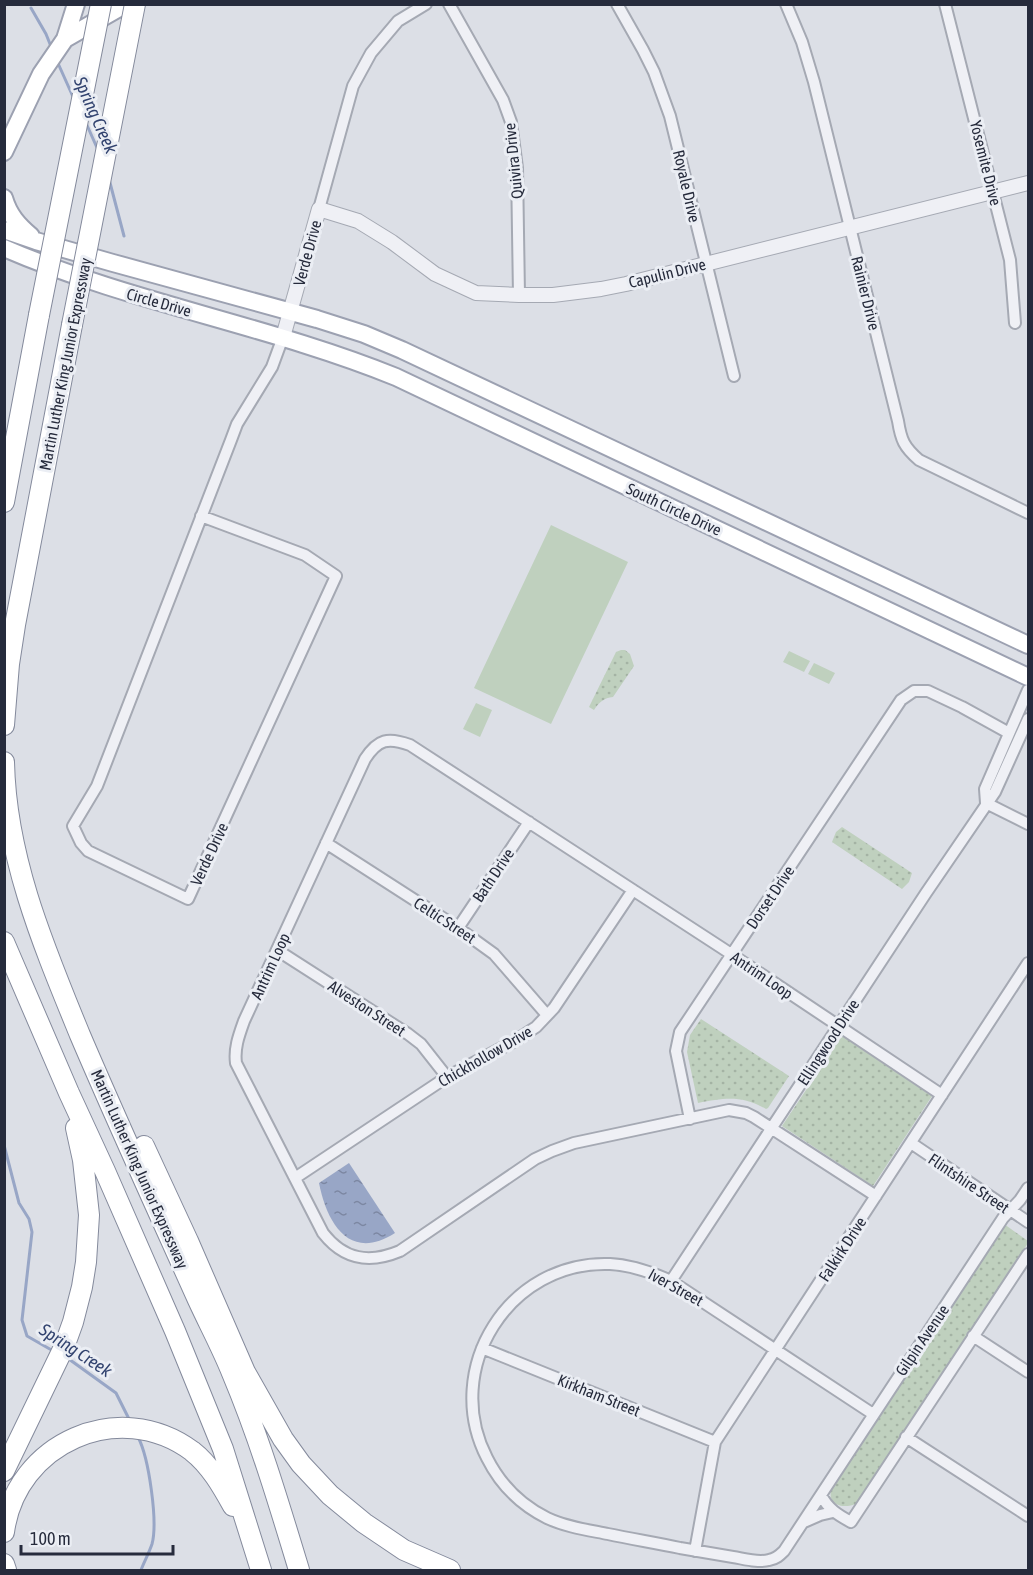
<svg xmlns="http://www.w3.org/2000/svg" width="1033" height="1575" viewBox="0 0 1033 1575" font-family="'Asap Condensed',sans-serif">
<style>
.grass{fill:url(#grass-dots)}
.garden{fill:#bfd0be}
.water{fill:url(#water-ripples)}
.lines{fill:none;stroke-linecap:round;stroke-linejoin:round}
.stream{stroke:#98a6c6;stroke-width:3}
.minor-casing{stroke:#a5a9b3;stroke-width:14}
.tertiary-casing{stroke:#a5a9b3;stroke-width:16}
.primary-casing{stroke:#9ca1b1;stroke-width:20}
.motorway-casing{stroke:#848a9c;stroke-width:22}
.minor{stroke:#eff0f5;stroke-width:10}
.tertiary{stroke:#eff0f5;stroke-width:14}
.primary{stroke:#fff;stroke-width:16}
.motorway{stroke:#fff;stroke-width:20}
.motorway-bridge-casing{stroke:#848a9c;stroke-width:22;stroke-linecap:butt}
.motorway-bridge{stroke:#fff;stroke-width:20}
.labels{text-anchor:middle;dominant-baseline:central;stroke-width:6;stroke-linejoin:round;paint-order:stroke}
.street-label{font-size:16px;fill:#262b3c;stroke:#ebeef4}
.water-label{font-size:18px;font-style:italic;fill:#32436f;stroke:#ebeef4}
</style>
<defs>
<pattern id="grass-dots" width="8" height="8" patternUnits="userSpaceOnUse" patternTransform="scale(1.5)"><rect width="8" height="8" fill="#bfd0be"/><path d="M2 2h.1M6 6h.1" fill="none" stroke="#a4b3a4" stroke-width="1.8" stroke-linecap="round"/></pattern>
<pattern id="water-ripples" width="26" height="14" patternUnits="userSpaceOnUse" patternTransform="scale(1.5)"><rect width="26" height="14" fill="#98a6c6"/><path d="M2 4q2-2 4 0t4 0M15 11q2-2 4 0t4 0" fill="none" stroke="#7c87a2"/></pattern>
</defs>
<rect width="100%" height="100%" fill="#dcdfe6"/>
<path class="grass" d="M 621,650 L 625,650 L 630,654 L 634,666 L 613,697 C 604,698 599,702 594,710 L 589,707 L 616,652 Z
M 842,827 L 912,873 L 909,882 L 902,889 L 832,842 L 836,832 Z
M 701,1019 L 789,1076 L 768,1108 L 766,1109 C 741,1095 725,1098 698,1103 L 687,1052 L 690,1035 Z
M 842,1036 L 932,1096 L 873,1186 L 782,1126 Z
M 1004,1224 L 1028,1241 L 1028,1243 L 856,1504 C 848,1507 835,1508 831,1498 C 830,1494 831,1490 832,1486 Z"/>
<path class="garden" d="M 551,525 L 628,562 L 551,724 L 474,688 Z
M 789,651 L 810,661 L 804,672 L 783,662 Z
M 814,663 L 835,673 L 829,684 L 808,674 Z
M 476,703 L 492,710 L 480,737 L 463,729 Z"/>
<path class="water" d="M 349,1163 L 395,1233 C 350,1262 327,1224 319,1183 Z"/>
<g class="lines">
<path class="stream" d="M 31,8 L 46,34 L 52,49
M 57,61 L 74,99
M 86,123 L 98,150
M 109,179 L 124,236
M 4,1145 L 19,1203 L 29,1219 L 32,1232 L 22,1320 L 27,1336 L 55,1352
M 66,1357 L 116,1393 L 130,1421
M 138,1437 C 149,1458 158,1522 152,1544 C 149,1553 144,1562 141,1570"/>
<g class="minor-casing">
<path id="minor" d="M 449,4 L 503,100 L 511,122 L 517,168 L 519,295
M 617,4 L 643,50 L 654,72 L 670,116 L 734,376
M 786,4 L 802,42 L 814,82 L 898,421 C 901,440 904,447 919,460 L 1028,513
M 945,4 L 1010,260 L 1015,323
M 319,209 L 353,86 L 371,53 L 398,21 L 426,4
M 201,516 L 305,555 L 336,576 L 188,899 L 88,851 L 81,843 L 73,826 L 97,786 L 231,440 L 237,424 L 272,367 L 283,337
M 986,803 L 985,789 L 1028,690
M 986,803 L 1028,824
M 326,843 L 458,928 L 494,954 L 547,1015
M 458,928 L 529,822
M 277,950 L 408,1034 L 421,1044 L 447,1077
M 690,1119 L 676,1051 L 680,1032 L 901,700 L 914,691 L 928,691 L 962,707 L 1009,733
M 911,1143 L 1028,1222
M 295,1178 L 447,1077 L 513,1042 L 536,1027 L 554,1008 L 633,890
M 876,1196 L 754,1117 L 746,1113 L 729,1110 L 574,1143 L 552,1151 L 535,1159 L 400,1251 C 369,1264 344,1260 323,1233 L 236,1063 C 234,1048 239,1035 244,1021 L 365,759 C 378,739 388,737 410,745 L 722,948 L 942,1095
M 671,1281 L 926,893 L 995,792 L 1028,719
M 973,1336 L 1028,1372
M 482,1348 L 715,1442
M 873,1414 L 671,1281 C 651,1272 632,1265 610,1264 C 509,1260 441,1369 487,1458 C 500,1484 521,1505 547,1518 C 566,1527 588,1530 608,1534 C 632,1539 656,1543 680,1548 C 698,1551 716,1554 733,1557 C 745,1559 758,1563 769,1560 C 776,1559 780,1555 784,1551 L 1003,1218 L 1020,1200 L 1028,1188
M 906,1437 L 1028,1516
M 821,1495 C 828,1509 838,1515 851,1522 L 1028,1254
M 804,1522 L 820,1515 L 833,1512
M 695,1551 L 715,1442 L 1028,963"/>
</g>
<g class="tertiary-casing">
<path id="tertiary" d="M 283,337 L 319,209 L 358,221 L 392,242 L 435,274 L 476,293 L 519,295 L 553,295 L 601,289 L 626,284 L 1028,183"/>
</g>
<g class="primary-casing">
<path id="primary" d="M 65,39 L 126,4
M 4,152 L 41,74 L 65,39 L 76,4
M 4,198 C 9,215 18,225 31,236
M 4,230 L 36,241 L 113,263 L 317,319 L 364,334 L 402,350 L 1028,645
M 4,248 C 131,303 268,325 396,377 L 1028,677"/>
</g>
<g class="motorway-casing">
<path id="motorway" d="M 4,502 L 39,315
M 4,725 L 9,664 L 15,625 L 72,325
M 4,762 C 6,858 44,947 80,1035 C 118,1124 158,1211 198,1300 C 209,1324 222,1348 232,1373 C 259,1437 279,1504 299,1570
M 4,942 L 69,1093 L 105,1171 L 175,1331 L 223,1449 L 261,1570
M 144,1146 L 188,1241 L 245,1372 L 283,1439 L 301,1464 L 330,1495 L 364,1523 L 404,1550 L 450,1570
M 4,1471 L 64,1347 L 73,1322 L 82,1287 L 86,1262 L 89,1215 L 83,1160 L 76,1128
M 4,1532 C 16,1443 119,1397 192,1451 C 210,1465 222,1486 233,1506
M 4,1564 L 6,1570"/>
</g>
<use href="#minor" class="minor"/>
<use href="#tertiary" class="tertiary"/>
<use href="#primary" class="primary"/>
<use href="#motorway" class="motorway"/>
<g class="motorway-bridge-casing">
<path id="motorway-bridge" d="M 39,315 L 101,4
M 72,325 L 135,4"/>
</g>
<use href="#motorway-bridge" class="motorway-bridge"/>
</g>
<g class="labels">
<g class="street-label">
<text transform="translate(513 161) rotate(-96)">Quivira Drive</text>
<text transform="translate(986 163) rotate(76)">Yosemite Drive</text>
<text transform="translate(687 186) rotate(77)">Royale Drive</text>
<text transform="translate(307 253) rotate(-75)">Verde Drive</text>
<text transform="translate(667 273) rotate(-14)">Capulin Drive</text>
<text transform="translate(866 293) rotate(76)">Rainier Drive</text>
<text transform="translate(159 302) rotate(16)">Circle Drive</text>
<text transform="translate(65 364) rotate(-79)">Martin Luther King Junior Expressway</text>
<text transform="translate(674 509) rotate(25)">South Circle Drive</text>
<text transform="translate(209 854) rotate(-65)">Verde Drive</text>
<text transform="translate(493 875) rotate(-56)">Bath Drive</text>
<text transform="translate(770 897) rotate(-56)">Dorset Drive</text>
<text transform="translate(445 920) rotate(33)">Celtic Street</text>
<text transform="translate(270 966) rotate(-65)">Antrim Loop</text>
<text transform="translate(762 975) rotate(34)">Antrim Loop</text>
<text transform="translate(367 1008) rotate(33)">Alveston Street</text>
<text transform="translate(828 1042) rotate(-57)">Ellingwood Drive</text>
<text transform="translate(485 1056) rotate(-30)">Chickhollow Drive</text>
<text transform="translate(140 1169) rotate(66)">Martin Luther King Junior Expressway</text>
<text transform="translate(969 1183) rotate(34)">Flintshire Street</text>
<text transform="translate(842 1249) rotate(-57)">Falkirk Drive</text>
<text transform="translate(676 1287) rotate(29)">Iver Street</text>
<text transform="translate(922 1340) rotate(-56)">Gilpin Avenue</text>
<text transform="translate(599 1395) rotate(22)">Kirkham Street</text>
</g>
<g class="water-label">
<text transform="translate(96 115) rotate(66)">Spring Creek</text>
<text transform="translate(76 1350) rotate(33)">Spring Creek</text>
</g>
</g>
<rect width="1033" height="1575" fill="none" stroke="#262b3c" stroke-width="12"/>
<path d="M21 1545v9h152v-9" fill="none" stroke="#262b3c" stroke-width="3"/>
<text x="30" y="1545" font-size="18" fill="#262b3c" stroke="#ebeef4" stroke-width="4.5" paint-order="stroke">100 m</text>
</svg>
